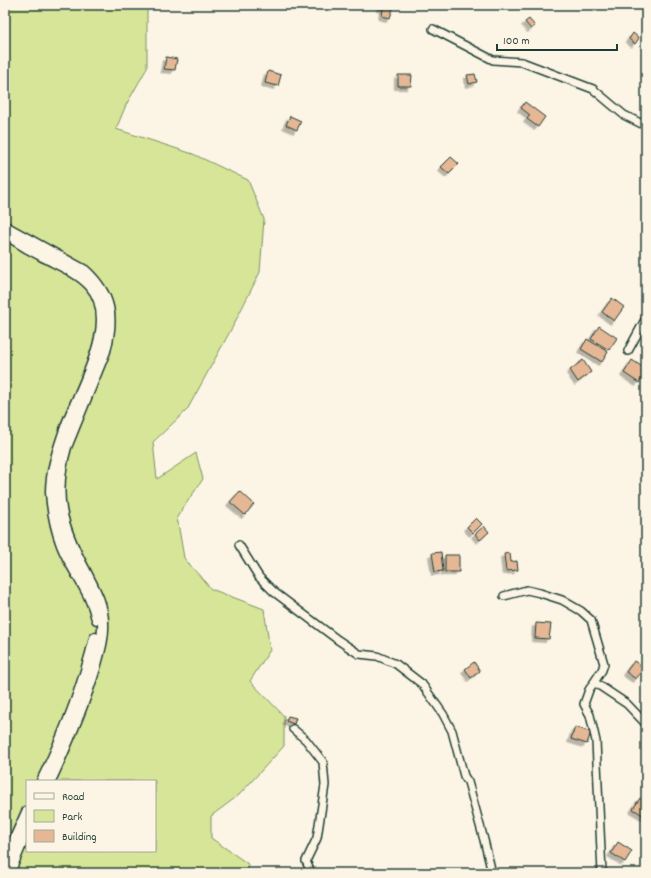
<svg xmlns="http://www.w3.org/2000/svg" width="651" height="878" viewBox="0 0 651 878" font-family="Dekko,sans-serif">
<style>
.green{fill:#d7e598;stroke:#7b9166;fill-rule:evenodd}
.building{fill:#e5b795;stroke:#1f3d34;filter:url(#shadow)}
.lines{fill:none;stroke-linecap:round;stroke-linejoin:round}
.street-casing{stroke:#1f3d34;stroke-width:10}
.secondary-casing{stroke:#1f3d34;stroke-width:13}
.street{stroke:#fcf5e5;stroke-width:7}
.secondary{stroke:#fcf5e5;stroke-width:10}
</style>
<defs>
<filter id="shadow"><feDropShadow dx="-3.5" dy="3.5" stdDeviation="0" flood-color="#0004"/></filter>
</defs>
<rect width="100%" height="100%" fill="#fcf5e5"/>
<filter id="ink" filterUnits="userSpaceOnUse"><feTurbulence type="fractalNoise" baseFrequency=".025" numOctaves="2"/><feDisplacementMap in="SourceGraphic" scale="8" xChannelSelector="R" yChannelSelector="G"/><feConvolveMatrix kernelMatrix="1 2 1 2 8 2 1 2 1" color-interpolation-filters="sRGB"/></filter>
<g filter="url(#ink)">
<path class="green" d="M 5,5 L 147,6 L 147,68 L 126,105 L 116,129 L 193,154 L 248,180 L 264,219 L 260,272 L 233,326 L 187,410 L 153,442 L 157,479 L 196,453 L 203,479 L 177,517 L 184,558 L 211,589 L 264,609 L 270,650 L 250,681 L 284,716 L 284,746 L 239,795 L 211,816 L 211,838 L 248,864 L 248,873 L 5,873 ZM 27,781 L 155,781 L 155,851 L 27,851 Z"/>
<path class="building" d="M 380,5 L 394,5 L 390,18 L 382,16 L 383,9 L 380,8 Z
M 529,19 L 535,26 L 531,29 L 525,22 Z
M 633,33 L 639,38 L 635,44 L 629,39 Z
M 166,57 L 177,59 L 175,70 L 164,69 Z
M 268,71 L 281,75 L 278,86 L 265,83 Z
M 475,74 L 477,82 L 469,84 L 467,75 Z
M 398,75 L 412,75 L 411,86 L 398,86 Z
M 525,102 L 545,117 L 538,127 L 527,119 L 530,115 L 521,108 Z
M 290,116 L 301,121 L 297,130 L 286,125 Z
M 451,157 L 459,164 L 449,174 L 441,167 Z
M 612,298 L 624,307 L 614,321 L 602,312 Z
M 599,326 L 617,338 L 609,350 L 591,339 Z
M 587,339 L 608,352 L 602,362 L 581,349 Z
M 583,360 L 591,372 L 578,382 L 570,370 Z
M 632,360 L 644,368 L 641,372 L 644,374 L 639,383 L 624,373 Z
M 240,491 L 254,504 L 245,515 L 230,502 Z
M 476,518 L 482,524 L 473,533 L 467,527 Z
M 484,526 L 489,532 L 480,540 L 475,534 Z
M 441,552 L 443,571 L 435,572 L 432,553 Z
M 510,553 L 511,562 L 517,561 L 518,570 L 506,571 L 504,554 Z
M 445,555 L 459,555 L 459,572 L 445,572 Z
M 536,623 L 551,624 L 549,639 L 535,638 Z
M 634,661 L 644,668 L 636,679 L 626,672 Z
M 474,662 L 480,671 L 471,678 L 465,669 Z
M 288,716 L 296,718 L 294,724 L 286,721 Z
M 575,727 L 591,732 L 587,744 L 571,739 Z
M 640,798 L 646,802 L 646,817 L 633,809 Z
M 618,842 L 632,851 L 625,862 L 611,853 Z"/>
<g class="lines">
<g class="street-casing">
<path id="street" d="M 433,29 L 493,60 L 522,62 L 593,89 L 624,115 L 646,126
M 628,351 L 646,318
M 239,545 L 259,577 L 274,592 L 338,640 L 359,654 L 377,656 L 396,664 L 422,684 L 443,714 L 452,731 L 464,776 L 468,782 L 484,840 L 492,873
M 504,596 L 527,590 L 540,593 L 562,600 L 581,611 L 591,620 L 604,664 L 602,670 L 589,690 L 584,704 L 590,715 L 596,741 L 602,873
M 594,682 L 627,704 L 646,724
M 293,729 L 306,740 L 323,762 L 325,785 L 317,838 L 306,861 L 311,873"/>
</g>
<g class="secondary-casing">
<path id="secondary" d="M 5,227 L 85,271 C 111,295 114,317 105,351 L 66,447 C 52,496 61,526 84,569 C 93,587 103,603 103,623 C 104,638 99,653 95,668 C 83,707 67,744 50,781
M 12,238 C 21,244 31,250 41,255 C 57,264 77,271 90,285 C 123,322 79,389 66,427 C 59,447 51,470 51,492 C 52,509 56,529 62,545 C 72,571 91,590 97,619
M 42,781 C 64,736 83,687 95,638
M 5,861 L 27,812
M 9,873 L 27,830"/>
</g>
<use href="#street" class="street"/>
<use href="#secondary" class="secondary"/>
</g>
</g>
<rect width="651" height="878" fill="none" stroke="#fcf5e5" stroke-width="20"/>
<rect x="10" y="10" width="631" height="858" fill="none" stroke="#1f3d34" stroke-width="1.5" filter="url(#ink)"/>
<rect x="26" y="780" width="130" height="72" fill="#fcf5e5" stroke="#a4ab9e"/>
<rect x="34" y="793" width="20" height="6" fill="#fcf5e5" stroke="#a4ab9e"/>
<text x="62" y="800" font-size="12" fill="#1f3d34">Road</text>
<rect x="34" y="810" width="20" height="12" fill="#d7e598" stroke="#a4ab9e"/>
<text x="62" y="820" font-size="12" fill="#1f3d34">Park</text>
<rect x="34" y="830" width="20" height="12" fill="#e5b795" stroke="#a4ab9e"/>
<text x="62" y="840" font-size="12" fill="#1f3d34">Building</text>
<path d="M497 44v6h120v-6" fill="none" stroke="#1f3d34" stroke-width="2"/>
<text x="503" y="44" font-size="12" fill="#1f3d34" stroke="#fcf5e5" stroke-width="3" paint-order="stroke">100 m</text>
</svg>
